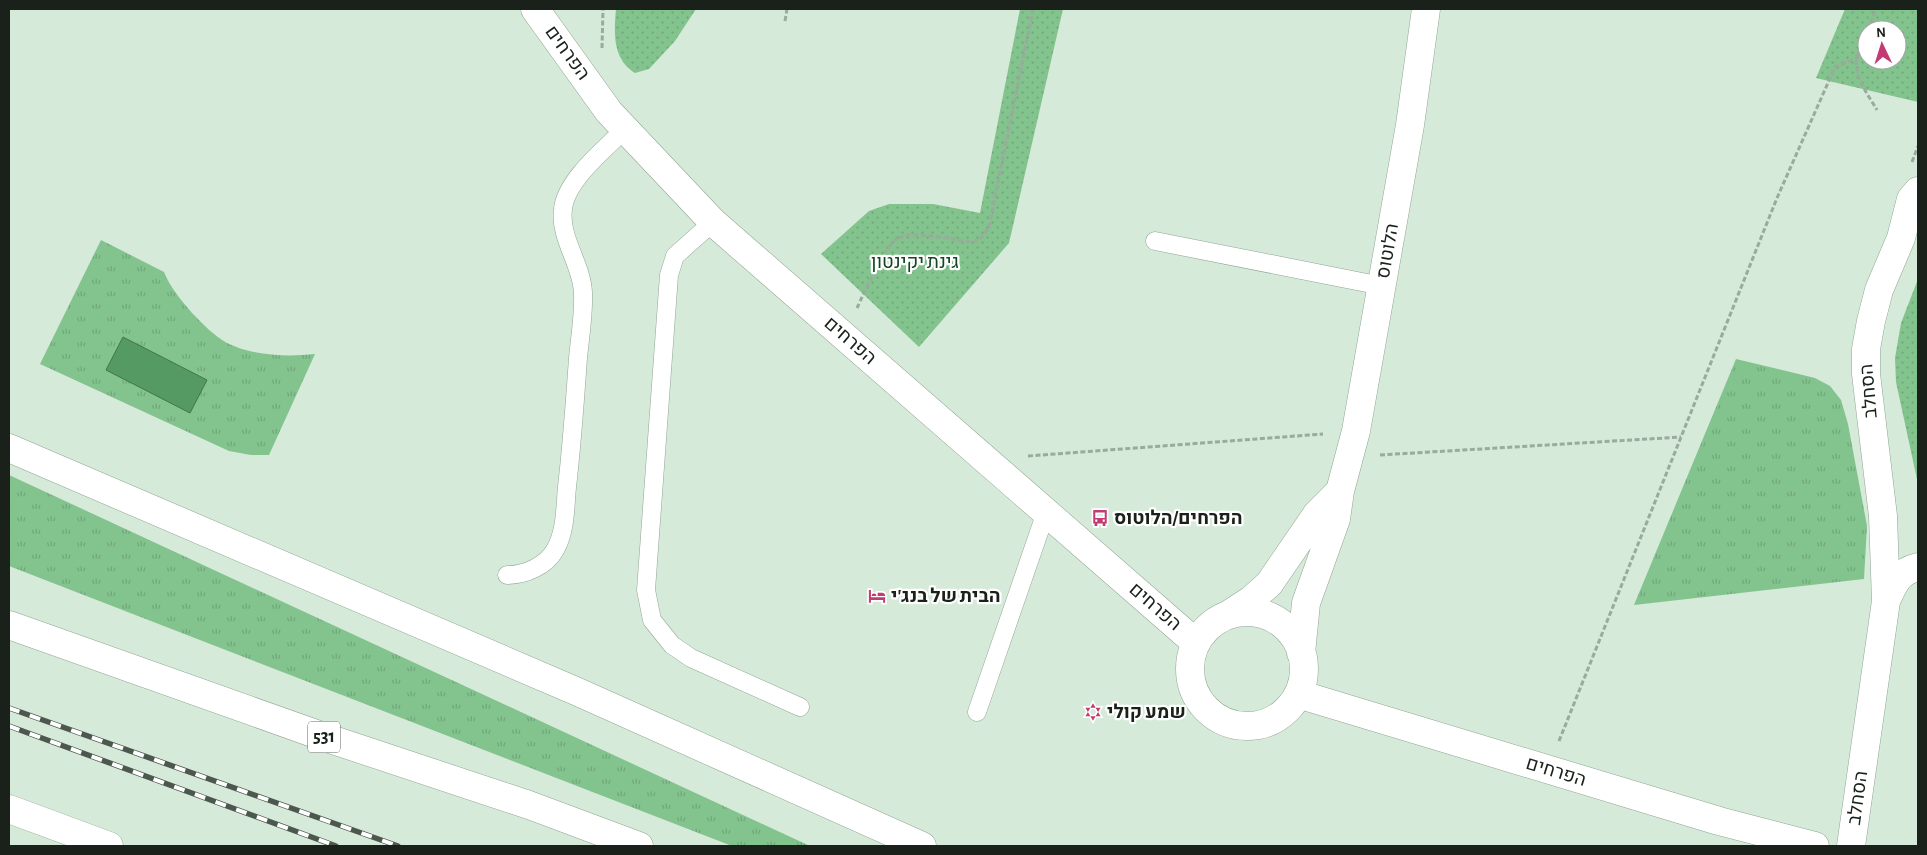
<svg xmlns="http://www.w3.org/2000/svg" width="1927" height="855" viewBox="0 0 1927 855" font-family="'Alegreya Sans',Heebo,sans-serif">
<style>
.grass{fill:url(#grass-tufts)}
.park{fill:url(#park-dots);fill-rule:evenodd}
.water{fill:#559963;stroke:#43754d}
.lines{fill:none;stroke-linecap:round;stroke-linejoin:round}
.service-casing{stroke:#91a593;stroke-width:19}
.minor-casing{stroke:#91a593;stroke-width:29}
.tertiary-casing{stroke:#91a593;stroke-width:29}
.motorway-casing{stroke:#91a593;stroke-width:29}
.path{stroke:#9aaa9c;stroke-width:3;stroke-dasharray:5 2.5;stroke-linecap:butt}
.service{stroke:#fff;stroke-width:18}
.minor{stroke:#fff;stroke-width:28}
.tertiary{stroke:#fff;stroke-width:28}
.motorway{stroke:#fff;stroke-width:28}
.rail-casing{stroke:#4c574d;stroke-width:5.5}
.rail{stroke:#fff;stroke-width:4;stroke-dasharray:11;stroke-linecap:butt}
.labels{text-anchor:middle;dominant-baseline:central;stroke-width:4.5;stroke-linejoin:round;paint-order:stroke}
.shield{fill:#fff;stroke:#5f645f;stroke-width:1}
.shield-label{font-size:18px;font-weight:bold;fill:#1a211b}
.street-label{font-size:19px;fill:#1a211b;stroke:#fff}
.park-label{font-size:19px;fill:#134621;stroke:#fff}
.poi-label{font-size:19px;font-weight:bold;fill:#1a211b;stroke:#fff;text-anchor:start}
</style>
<defs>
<pattern id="grass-tufts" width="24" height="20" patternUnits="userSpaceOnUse" patternTransform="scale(1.25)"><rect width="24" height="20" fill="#83c38e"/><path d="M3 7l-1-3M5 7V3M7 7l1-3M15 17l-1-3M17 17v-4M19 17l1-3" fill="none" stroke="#71a77a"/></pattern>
<pattern id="park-dots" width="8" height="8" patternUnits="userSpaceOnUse" patternTransform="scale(1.25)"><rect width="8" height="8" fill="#83c38e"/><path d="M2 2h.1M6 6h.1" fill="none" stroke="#71a77a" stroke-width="1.8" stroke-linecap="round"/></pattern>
</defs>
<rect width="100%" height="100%" fill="#d5ead8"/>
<path class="grass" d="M 101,240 L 164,272 C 170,287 181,300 192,313 C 202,323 214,336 227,343 C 253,356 287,357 315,354 L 269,455 L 251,455 L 229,451 L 40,364 Z
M 1736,359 L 1815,378 L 1830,386 L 1841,400 L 1848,424 L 1867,526 L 1864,579 L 1634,605 Z
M 9,475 L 810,846 L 732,846 L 9,566 Z"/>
<path class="park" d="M 616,9 L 696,9 L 675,41 L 649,69 L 635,73 C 612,59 614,32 616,9 Z
M 1020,9 L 1063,9 L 1009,243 L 919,347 L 821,254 L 869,211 L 889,204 L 933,204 L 980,213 Z
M 1845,9 L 1918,9 L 1918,102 L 1816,78 ZM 1867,30 L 1897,30 L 1897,60 L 1867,60 Z
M 1918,279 L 1918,484 L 1896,382 L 1895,358 L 1901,323 Z"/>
<path class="water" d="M 123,337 L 207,380 L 190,413 L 106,370 Z"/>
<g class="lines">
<g class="service-casing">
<path id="service" d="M 713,222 L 675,256 L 669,275 L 646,590 L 652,620 L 672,645 L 691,658 L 800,707
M 1155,241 L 1382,286
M 507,575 C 525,575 546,566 555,550 C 566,531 565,507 567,487 C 572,444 575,401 578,358 C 580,337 584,314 583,293 C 582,264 559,238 563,209 C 566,180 605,149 625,129
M 977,712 L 1046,512"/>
</g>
<g class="minor-casing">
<path id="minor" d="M 535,9 L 609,112 L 713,222 L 1196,643
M 1886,601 C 1894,583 1898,572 1918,567
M 1851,846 L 1886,601 L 1883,516 L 1866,374 L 1866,349 L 1871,321 L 1879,290 L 1901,238 L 1911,199 L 1918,191"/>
</g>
<g class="tertiary-casing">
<path id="tertiary" d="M1190 669a57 57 0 1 1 114 0a57 57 0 1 1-114 0Z
M 1228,615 L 1251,600 L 1269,584 L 1317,514 L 1340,491
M 1301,653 L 1306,603 L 1336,519 L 1340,491 L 1356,431 L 1410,125 L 1426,9
M 1298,694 L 1719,821 L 1815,846"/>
</g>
<g class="motorway-casing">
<path id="motorway" d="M 9,448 L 578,692 L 922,846
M 9,625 L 330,739 L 529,805 L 639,846
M 9,809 L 109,846"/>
</g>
<path class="path" d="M 785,21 L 787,9
M 1868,30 L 1876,9
M 1867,32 C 1864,40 1859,49 1857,58 C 1853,76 1869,96 1877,110
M 602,48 L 603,9
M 1912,162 L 1918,146
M 857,308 C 864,293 885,245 898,238 C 915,230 952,240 971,242 C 981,241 984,235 989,227 L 1033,9
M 1380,455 L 1681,437
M 1028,456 L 1323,434
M 1559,741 L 1777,198 L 1835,67 L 1857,58"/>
<use href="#service" class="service"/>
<use href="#minor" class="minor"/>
<use href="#tertiary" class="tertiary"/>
<use href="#motorway" class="motorway"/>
<g class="rail-casing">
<path id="rail" d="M 9,708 L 398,846
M 9,726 L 336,846"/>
</g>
<use href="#rail" class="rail"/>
</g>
<defs>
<g id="bus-bare" transform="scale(1.35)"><path d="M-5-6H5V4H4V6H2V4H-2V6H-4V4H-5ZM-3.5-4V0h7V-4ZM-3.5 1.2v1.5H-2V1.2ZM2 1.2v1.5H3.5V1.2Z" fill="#c43a73" stroke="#fff" stroke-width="2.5" paint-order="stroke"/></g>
<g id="hotel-bare" transform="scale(1.35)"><path d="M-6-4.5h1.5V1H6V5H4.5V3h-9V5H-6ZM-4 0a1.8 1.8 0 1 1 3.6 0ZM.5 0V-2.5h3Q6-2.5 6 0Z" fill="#c43a73" stroke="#fff" stroke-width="2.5" paint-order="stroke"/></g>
<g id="synagogue-bare" transform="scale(1.35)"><path d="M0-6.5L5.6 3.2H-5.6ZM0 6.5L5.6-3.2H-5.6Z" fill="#c43a73" stroke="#fff" stroke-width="2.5" paint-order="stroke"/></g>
</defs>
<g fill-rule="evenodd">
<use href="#bus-bare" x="1100" y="518"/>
<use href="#hotel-bare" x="877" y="596"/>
<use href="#synagogue-bare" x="1093" y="712"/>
</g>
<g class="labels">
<rect class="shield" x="308" y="721.5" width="32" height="31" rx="4"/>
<g class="shield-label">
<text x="324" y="737">531</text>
</g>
<g class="street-label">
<text transform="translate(567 53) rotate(54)">הפרחים</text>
<text transform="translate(1388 251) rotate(-80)">הלוטוס</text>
<text transform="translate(850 341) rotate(41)">הפרחים</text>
<text transform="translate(1869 391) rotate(-95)">הסחלב</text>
<text transform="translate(1155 607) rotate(41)">הפרחים</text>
<text transform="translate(1556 772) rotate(17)">הפרחים</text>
<text transform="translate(1858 798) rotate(-82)">הסחלב</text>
</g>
<g class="park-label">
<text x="915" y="262">גינת יקינטון</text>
</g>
<g class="poi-label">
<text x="1114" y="518">הפרחים/הלוטוס</text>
<text x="891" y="596">הבית של בנג'י</text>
<text x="1107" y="712">שמע קולי</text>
</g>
</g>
<rect width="1927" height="855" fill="none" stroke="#1a211b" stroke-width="20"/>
<g transform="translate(1882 45) rotate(356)"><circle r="24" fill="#ffffff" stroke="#a3a6a4"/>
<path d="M0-4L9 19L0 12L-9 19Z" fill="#c43a73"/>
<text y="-8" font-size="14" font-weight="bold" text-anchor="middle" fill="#1a211b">N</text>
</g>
</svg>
